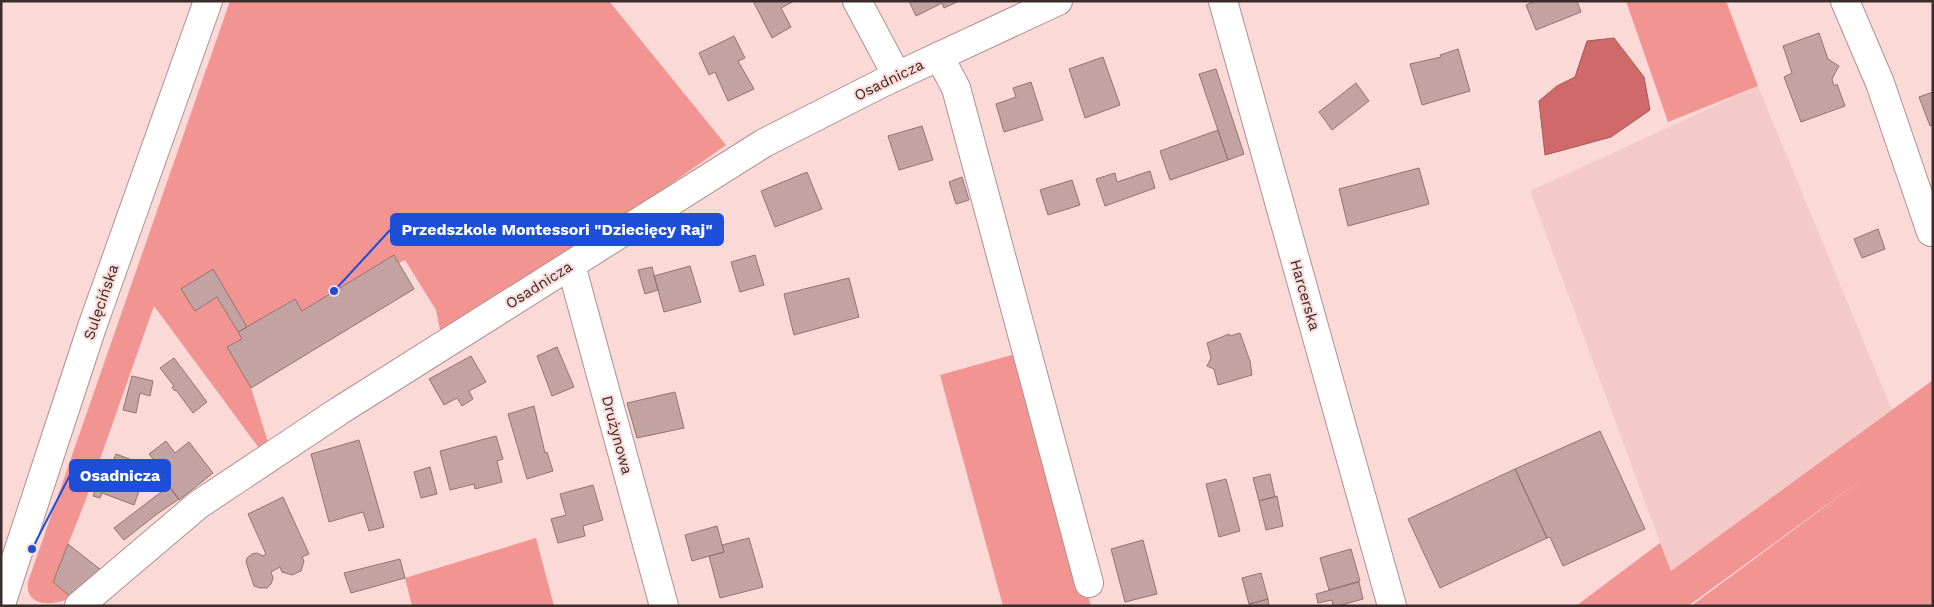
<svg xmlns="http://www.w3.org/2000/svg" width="1934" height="607" viewBox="0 0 1934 607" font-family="'Work Sans',sans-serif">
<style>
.built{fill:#f4cac8}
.green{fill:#f19492}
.water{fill:#d06a6a;stroke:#a35757}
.building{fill:#c3a3a2;stroke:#917372}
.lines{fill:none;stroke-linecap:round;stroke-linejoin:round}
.minor-casing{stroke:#b0908f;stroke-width:30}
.minor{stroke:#fff;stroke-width:28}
.labels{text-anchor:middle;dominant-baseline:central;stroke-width:4;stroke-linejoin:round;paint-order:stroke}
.street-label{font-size:15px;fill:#392c2b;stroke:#fbd9d7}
.leader{fill:none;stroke:#1d4ed8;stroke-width:2}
.callout-dot{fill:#1d4ed8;stroke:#fbd9d7;stroke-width:2}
.callout{fill:#1d4ed8;stroke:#1d4ed8;stroke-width:2}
.callout-label{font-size:16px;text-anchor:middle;font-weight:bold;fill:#fff}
</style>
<rect width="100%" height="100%" fill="#fbd9d7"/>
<path class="built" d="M 1758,86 L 1892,410 L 1671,572 L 1530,191 Z"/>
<path class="green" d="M 230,1 L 609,1 L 726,145 L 587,243 L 441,334 L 436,310 L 405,260 L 399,263 L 394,255 L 302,311 L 294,299 L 247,327 L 213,269 L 182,289 L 195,311 L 217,297 L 242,339 L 227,347 L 251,388 L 268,442 L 259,448 L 154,306 L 85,502 L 53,582 L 71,597 C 54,607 24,607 28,582 Z
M 1626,1 L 1726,1 L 1758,86 L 1668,122 Z
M 1019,353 L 1091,606 L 1003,606 L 940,375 Z
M 1933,380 L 1933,606 L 1691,606 L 1869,474 L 1688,606 L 1576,606 L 1660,543 L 1671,571 Z
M 536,538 L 554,606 L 412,606 L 405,578 Z"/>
<path class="water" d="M 1614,38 L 1644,77 L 1650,110 L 1611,137 L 1545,155 L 1539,101 L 1557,86 L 1575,77 L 1587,41 Z"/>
<path class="building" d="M 753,1 L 794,1 L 781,8 L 791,27 L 772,38 Z
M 909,1 L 957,1 L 957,2 L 944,8 L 942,3 L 916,16 Z
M 1535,1 L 1577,1 L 1581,12 L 1536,30 L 1526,5 Z
M 1819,33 L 1828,59 L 1839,66 L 1832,79 L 1834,86 L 1837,84 L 1845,106 L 1801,122 L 1784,77 L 1792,73 L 1783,46 Z
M 734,36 L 745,58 L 738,61 L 754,89 L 728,101 L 715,72 L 709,75 L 699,53 Z
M 1458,49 L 1470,91 L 1422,105 L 1410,64 L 1441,57 L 1440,55 Z
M 1103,57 L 1120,105 L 1085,118 L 1069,69 Z
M 1216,69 L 1244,154 L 1228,160 L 1199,74 Z
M 1031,82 L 1043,120 L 1004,132 L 996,104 L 1016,97 L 1013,88 Z
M 1356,83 L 1369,101 L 1332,130 L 1319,112 Z
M 1933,92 L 1933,125 L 1930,126 L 1919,97 Z
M 922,126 L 933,160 L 899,170 L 888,136 Z
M 1218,130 L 1228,160 L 1170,180 L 1160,151 Z
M 1419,168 L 1429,204 L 1348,226 L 1339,189 Z
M 1150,171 L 1155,188 L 1105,206 L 1096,179 L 1115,173 L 1117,182 Z
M 807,172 L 822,209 L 775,227 L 761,191 Z
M 962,177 L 969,200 L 956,204 L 949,182 Z
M 1072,180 L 1080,205 L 1048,215 L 1040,190 Z
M 1878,229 L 1885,249 L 1862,258 L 1854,239 Z
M 394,255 L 414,289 L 251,388 L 227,347 L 242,339 L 238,332 L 295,299 L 302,311 Z
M 755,255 L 764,285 L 740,292 L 731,262 Z
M 690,266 L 701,302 L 664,312 L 654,276 Z
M 652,267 L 658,290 L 645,294 L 638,270 Z
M 213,269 L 247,327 L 238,332 L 217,297 L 195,311 L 181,289 Z
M 849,278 L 859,317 L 794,335 L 784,294 Z
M 1240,333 L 1250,361 L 1252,375 L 1218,385 L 1214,369 L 1207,366 L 1211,358 L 1207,343 L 1229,334 L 1230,336 Z
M 557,347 L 574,387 L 552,396 L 537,356 Z
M 471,356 L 486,382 L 469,391 L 473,399 L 462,406 L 457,398 L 444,405 L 429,379 Z
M 174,358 L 207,402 L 193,413 L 176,390 L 175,391 L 172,387 L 174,386 L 160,368 Z
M 132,376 L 153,381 L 150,396 L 140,393 L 136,413 L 123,410 Z
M 675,392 L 684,428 L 637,438 L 627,403 Z
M 534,406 L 545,453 L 547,452 L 553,471 L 527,479 L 508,414 Z
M 1600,431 L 1645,529 L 1563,566 L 1550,537 L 1547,538 L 1515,469 Z
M 496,436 L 503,459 L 497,461 L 502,482 L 475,489 L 474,484 L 450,490 L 440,451 Z
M 359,440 L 384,527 L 369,531 L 363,512 L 329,522 L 311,454 Z
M 166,441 L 175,453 L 189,442 L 213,473 L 179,500 L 155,468 L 158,465 L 149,454 Z
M 116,454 L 148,466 L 134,505 L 102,493 L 100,498 L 93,496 L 95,491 L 92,490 L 96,479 L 105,482 Z
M 430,467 L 437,494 L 421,498 L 414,472 Z
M 1515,469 L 1547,538 L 1440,588 L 1408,519 Z
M 1270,474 L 1275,497 L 1259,501 L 1253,478 Z
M 1226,479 L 1240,531 L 1219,537 L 1206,484 Z
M 593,485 L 603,520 L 583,526 L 585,536 L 558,543 L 551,519 L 566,515 L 560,494 Z
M 169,486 L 179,499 L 157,514 L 124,540 L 114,528 Z
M 1277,496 L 1283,526 L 1266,530 L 1259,501 Z
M 283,497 L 309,554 L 302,557 L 304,561 L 301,571 L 292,575 L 282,572 L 280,567 L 271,572 L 273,578 L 271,584 L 267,588 L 260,588 L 254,586 L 246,562 L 247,558 L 252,554 L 257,553 L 263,556 L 266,554 L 248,514 Z
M 717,526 L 724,552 L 692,561 L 685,535 Z
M 749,538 L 763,587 L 720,598 L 709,556 L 724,552 L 722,545 Z
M 1143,540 L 1157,594 L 1125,602 L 1111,549 Z
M 68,544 L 101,570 L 71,597 L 53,582 Z
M 1351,549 L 1360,581 L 1329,590 L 1320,558 Z
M 400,559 L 405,578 L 351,593 L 344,573 Z
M 1261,573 L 1268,599 L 1249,604 L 1242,578 Z
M 1359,582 L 1363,599 L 1338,606 L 1333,606 L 1332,600 L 1318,603 L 1316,594 Z
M 1268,599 L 1269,606 L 1249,606 L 1249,604 Z"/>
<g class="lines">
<g class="minor-casing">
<path id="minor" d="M 857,1 L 897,76
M 1223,1 L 1392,606
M 1845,1 L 1880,83 L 1931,232
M 939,56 L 956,88 L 1089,583
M 571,265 L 664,606
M 1,604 L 92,327 L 208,1
M 79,606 L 198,505 L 339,411 L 764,143 L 884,82 L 1058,1"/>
</g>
<use href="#minor" class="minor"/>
</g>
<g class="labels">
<g class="street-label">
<text transform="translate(889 80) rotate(-26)">Osadnicza</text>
<text transform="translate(539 285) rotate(-32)">Osadnicza</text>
<text transform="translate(1305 295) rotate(74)">Harcerska</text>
<text transform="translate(101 302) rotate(-71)">Sulęcińska</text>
<text transform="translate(617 435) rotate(75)">Drużynowa</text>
</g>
</g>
<path class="leader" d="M334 291L391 229M32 549L70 475"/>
<g class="callout-dot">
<circle cx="334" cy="291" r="5"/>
<circle cx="32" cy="549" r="5"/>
</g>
<g class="callout">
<rect x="391" y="214" width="332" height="31" rx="5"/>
<rect x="70" y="460" width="100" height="31" rx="5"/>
</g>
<g class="callout-label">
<text x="557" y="235">Przedszkole Montessori "Dziecięcy Raj"</text>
<text x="120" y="481">Osadnicza</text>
</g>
<rect width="1934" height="607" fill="none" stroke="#392c2b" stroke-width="5"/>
</svg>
